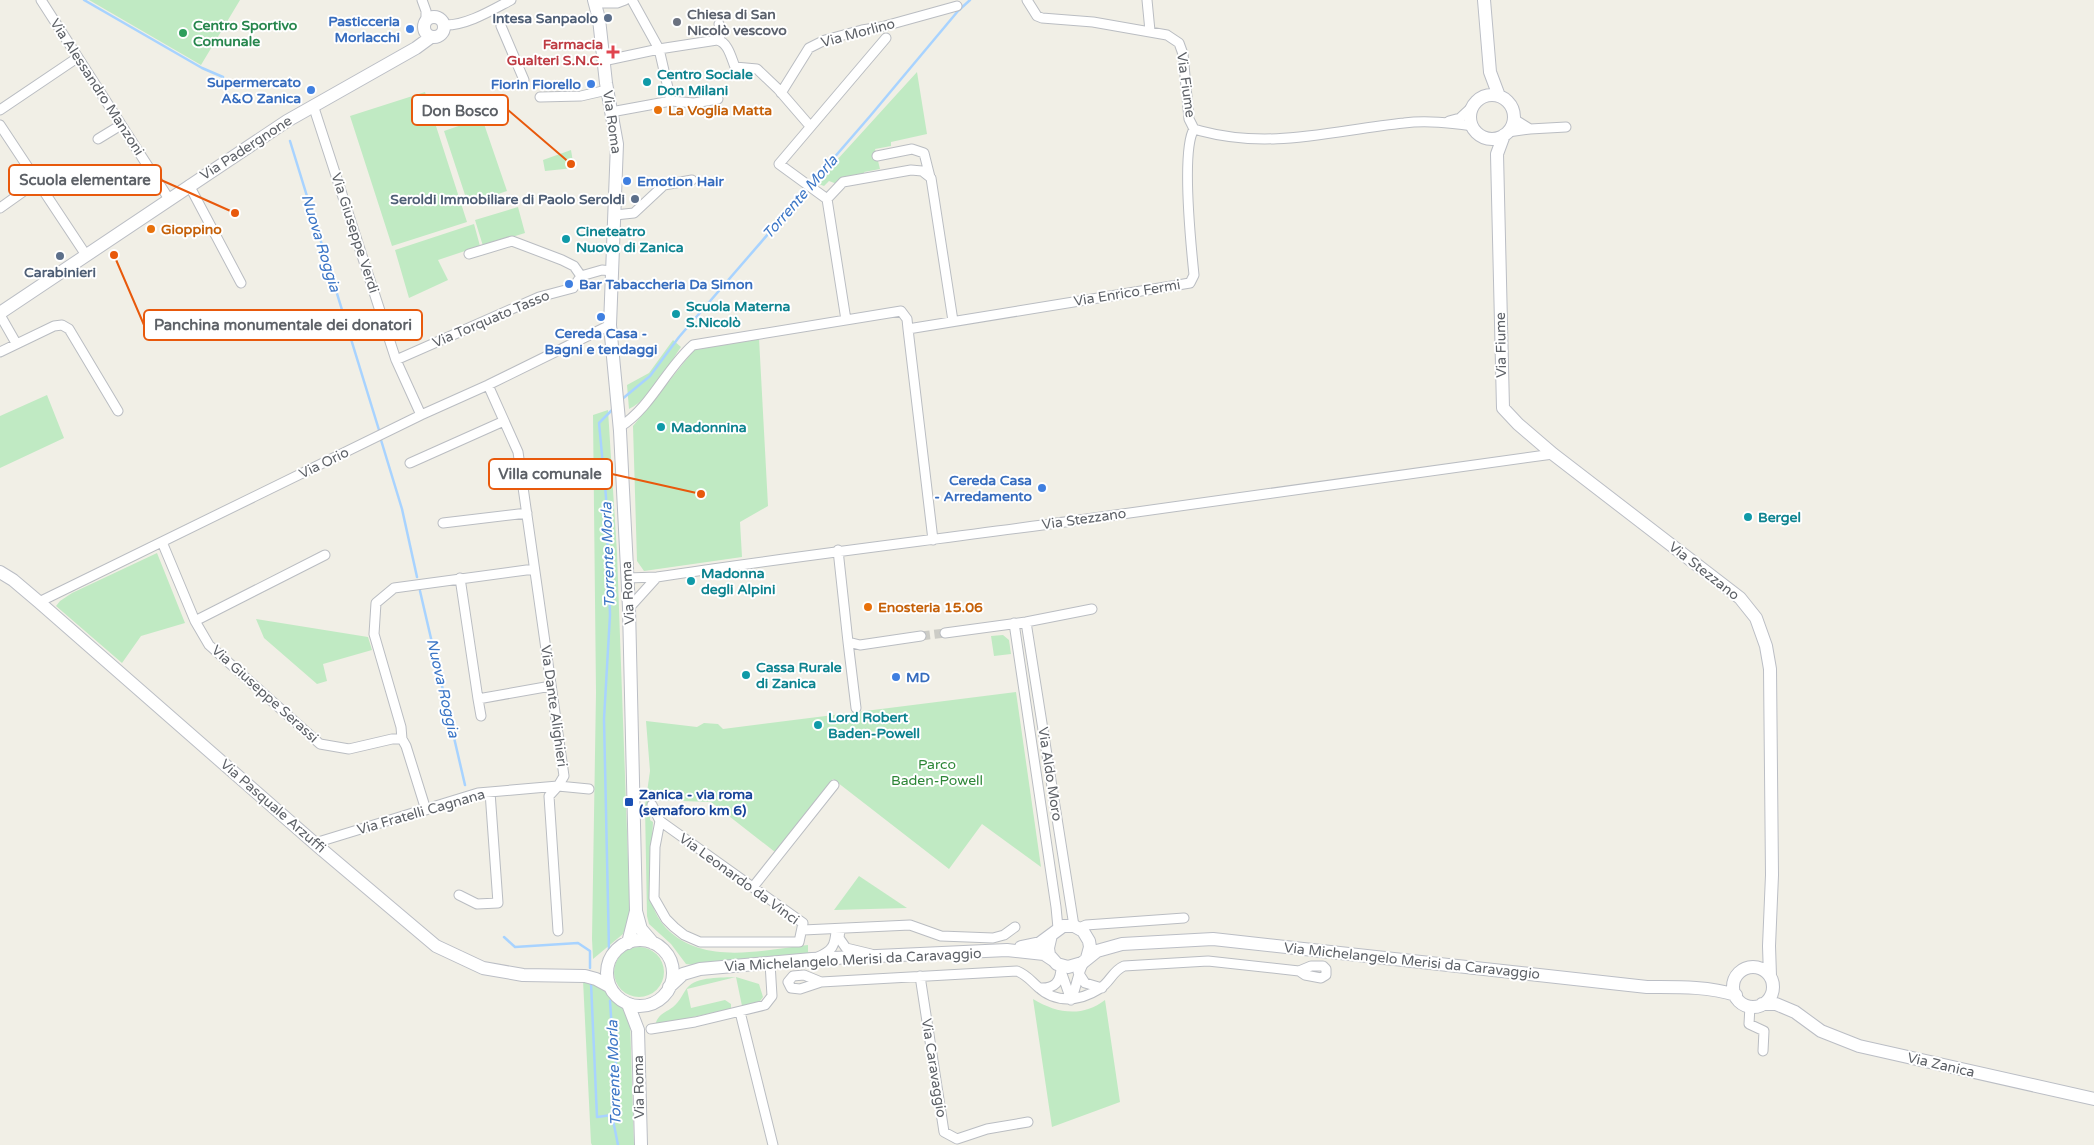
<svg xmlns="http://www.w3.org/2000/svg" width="2094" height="1145" viewBox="0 0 2094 1145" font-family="'Varela Round',sans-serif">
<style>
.green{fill:#c0eac3}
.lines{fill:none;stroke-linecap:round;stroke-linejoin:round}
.stream{stroke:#a8d3ff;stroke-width:2.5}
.street-tunnel{stroke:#ccccc6;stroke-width:9;stroke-dasharray:9 4.5;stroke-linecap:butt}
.street-casing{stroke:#babdc2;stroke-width:11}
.secondary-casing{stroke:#bbbec5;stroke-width:14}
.street{stroke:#fff;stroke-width:9}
.secondary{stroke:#fff;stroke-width:12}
.service-dot{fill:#5c6f8a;stroke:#fff;stroke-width:2}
.worship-dot{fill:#6b7280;stroke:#fff;stroke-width:2}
.shop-dot{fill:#3f7fe0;stroke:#fff;stroke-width:2}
.leisure-dot{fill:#2e9e5b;stroke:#fff;stroke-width:2}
.health-dot{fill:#e0444e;stroke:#fff;stroke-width:2}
.culture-dot{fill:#0f9aa8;stroke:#fff;stroke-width:2}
.food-dot{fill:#e8710a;stroke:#fff;stroke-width:2}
.transit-dot{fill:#1a4fb4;stroke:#fff;stroke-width:2}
.labels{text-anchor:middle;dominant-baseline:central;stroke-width:4;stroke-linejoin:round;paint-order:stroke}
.worship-label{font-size:14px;font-weight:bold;fill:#5b616d;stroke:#fff;text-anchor:start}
.service-label{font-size:14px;font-weight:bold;fill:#4e5e75;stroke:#fff;text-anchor:end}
.shop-label{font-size:14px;font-weight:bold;fill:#366cbe;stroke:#fff;text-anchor:end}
.leisure-label{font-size:14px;font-weight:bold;fill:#27864d;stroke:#fff;text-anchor:start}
.street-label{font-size:14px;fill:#5d6167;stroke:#fff}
.health-label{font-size:14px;font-weight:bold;fill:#be3a42;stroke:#fff;text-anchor:end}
.culture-label{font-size:14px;font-weight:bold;fill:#0d838f;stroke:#fff;text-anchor:start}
.food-label{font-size:14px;font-weight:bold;fill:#c56008;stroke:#fff;text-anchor:start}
.park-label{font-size:14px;fill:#2d8637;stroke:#fff}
.transit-label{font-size:14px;font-weight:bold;fill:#164399;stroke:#fff;text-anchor:start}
.water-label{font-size:15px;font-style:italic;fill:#3c76c6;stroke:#fff}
.leader{fill:none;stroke:#e8590c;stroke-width:2}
.callout-dot{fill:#e8590c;stroke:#fff;stroke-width:2}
.callout{fill:#fff;stroke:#e8590c;stroke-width:2}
.callout-label{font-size:15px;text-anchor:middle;font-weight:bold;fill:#5d6167}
</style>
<rect width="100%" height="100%" fill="#f1efe6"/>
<path class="green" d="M 89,0 L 240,0 L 201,65 Z
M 917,72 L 927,134 L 891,142 L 891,146 L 875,149 L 880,169 L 864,172 L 865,176 L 837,184 L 829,181 L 824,186 L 816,183 Z
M 425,92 L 467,222 L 392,246 L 350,116 Z
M 482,118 L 507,191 L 468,204 L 444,131 Z
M 571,150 L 574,168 L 545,171 L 543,160 Z
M 518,207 L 525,233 L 483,246 L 475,220 Z
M 474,224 L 480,246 L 438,260 L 448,280 L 409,298 L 395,250 Z
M 759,338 L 768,506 L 740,522 L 742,557 L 644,571 L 637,561 L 633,426 L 694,350 Z
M 673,340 L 681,347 C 666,368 654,396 629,409 L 627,385 L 649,373 Z
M 47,395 L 64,438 L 0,468 L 0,416 Z
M 608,410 L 617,553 L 630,915 L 623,934 L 593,959 L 592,939 L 596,692 L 593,415 Z
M 157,553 L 185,623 L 141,636 L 122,663 L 56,606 L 60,601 L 72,593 Z
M 256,619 L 368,637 L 372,650 L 323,664 L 327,681 L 317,684 L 264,638 Z
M 1003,635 L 1009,640 L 1011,654 L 994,656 L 991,636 Z
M 1016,692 L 1041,867 L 982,824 L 949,869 L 833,779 L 775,852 L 711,802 L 651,800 L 650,820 L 653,822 C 652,848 648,876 652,902 C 654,912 660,921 666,928 C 703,966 762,950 808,945 L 808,952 L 822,952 L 818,954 L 700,966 L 686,964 L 671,944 L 649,924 L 647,916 L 645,806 L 650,771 L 646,721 L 697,727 L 704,723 L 718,724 L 723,729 Z
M 859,876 L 907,908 L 834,910 Z
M614 972a25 25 0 1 1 50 0a25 25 0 1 1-50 0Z
M 736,977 L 759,984 L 763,997 L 758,1004 L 742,1006 L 736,977 L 687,989 L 691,1008 L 725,1000 L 731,1004 L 731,1009 L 655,1025 C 658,1014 665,1013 673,1007 C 680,1001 682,995 687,988 C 697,976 722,978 736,977 Z
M 583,980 L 597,980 L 620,1003 L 630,1020 L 634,1145 L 592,1145 L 591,1143 Z
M 1033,999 C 1056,1013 1082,1018 1105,1000 L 1120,1102 L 1052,1127 Z"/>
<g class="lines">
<path class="stream" d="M 84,0 L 202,68 L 223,77
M 290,141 L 379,430
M 621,400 L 650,376 L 679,337 L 871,115 L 958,11 L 970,0
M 381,440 L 402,509 L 417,577
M 420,591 L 465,785
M 504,937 L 515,947 L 578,943 L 590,951 L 590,968
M 609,950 L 604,719 L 610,615 L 606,497 L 599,423 L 614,408
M 591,983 L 597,1117 L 612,1115
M 610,1001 L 612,1031 L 616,1063 L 612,1115 L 618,1145"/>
<path class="street-tunnel" d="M 921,636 L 945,633"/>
<g class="street-casing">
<path id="street" d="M 41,0 L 169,199
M 422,0 L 426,11 L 426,21
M 632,0 L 659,49 L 717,40 C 728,42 731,57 735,67 L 757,69 L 778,89 L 810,126
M 1027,0 L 1037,16 L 1042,18 L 1093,22 L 1167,35 L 1179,43 L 1183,54 L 1189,119 L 1194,129 L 1201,131 C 1272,150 1334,130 1404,123 C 1427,120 1450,123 1473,126
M 1147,0 L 1150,31
M 595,3 L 617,3 L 625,0
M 444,25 C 466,26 492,10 511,0
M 501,26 L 524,80
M 717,40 L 721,34 L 719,24
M 603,61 L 659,49 L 671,101 L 611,112
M 781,93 L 809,48 L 825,40 L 862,30 L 881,27 L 957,6
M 540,97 L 581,96 L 607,90
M 671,101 L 694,103 L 718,99
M 313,105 L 396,360 L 421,415
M 0,110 L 77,58
M 1514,119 L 1530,129
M 1449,121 L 1460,118 L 1473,106
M 0,125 L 86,255
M 1508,132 L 1530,129 L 1566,127
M 98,139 L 121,125
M 877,156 L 912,149 L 924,153 L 930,177
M 189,185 L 241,283
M 827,199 L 843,182 L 911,170 L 922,171 L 931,178 L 953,321
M 0,208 L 38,181
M 615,215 L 634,213 L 664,185 L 692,180
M 469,254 L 512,241 L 562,260 L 574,266 L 581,276
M 0,315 L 16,343
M 846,320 L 827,199 L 779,164 L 886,38
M 908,329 L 1190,283 L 1194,275 C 1191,246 1181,150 1194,129
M 0,352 L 54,326 L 62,325 L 69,329 L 118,411
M 396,360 L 539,297 L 573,288 L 581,276 L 602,270 L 612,271
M 488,385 L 518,452 L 564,776 L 558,786 L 549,796 L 558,931
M 620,427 C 652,406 665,370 693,345 L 901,311 L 907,319 L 908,329 L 933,540
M 410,463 L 504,421
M 522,478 L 561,474
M 443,523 L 527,513
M 162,542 L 195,621 L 209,645 L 320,744 L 349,749 L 392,739 L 402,739
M 838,550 L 848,642 L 860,645 L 921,636
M 460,578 L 478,699 L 551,686
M 627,578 L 657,577 C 795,556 933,540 1072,521 C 1232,500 1392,476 1553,454
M 39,602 L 421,415 L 488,385 L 610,325
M 629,608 L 657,577
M 195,621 L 325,555
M 1026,622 L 1074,926
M 1014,623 L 1056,907 L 1058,928
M 945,633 L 1026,622 L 1092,609
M 848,642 L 856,708
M 478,699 L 481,716
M 652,805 L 660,821 L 655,847 L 654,898 L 666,919 L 674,927 L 684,935 L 700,942 L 799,942 L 803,923 L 660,821
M 426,810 L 406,746 L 402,739 L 401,727 L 374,634 L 376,603 L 394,588 L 534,569
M 315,843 L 478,793 L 558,786 L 589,789
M 753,887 L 834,785
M 459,895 L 477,904 L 498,903 L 490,792
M 1079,928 L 1086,925 L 1184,918
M 840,929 L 839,938 L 846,948 L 871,954
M 803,930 L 910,925 L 941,936 L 993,938 L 1004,935 L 1015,927
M 818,957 C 832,951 835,946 836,931
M 1061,971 L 1071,1000
M 1078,972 L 1085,983 L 1102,988
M 920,976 L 944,1132 L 957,1139 L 987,1129 L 1028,1122
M 821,982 L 804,975 L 793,976 L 788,982 L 791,988 L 800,989 L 821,982 L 1017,971 C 1027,975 1031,981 1038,987 C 1056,1004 1080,1001 1099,989 C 1110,983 1112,971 1124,966 L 1208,961 L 1299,971 L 1305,975 L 1321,978 L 1326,975 L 1326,969 L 1323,966 L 1311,966 L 1299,971
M 1039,988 C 1055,989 1061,982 1061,966
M 1071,1000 C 1077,986 1077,974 1085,960
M 1750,1006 L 1749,1024 L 1764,1031 L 1763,1051
M 740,1012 L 773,1145
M 651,1029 L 695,1022 L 765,1005 L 772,996 L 770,963"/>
</g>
<g class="secondary-casing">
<path id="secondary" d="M 594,0 L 599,19 L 606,83 L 617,144 L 610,325 L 620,431 L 629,608 L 636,911 L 641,929 L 653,943
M 1484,0 L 1490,72 L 1499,96
M424 27a10 10 0 1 1 20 0a10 10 0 1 1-20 0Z
M1470 117a22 22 0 1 1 44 0a22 22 0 1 1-44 0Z
M 1504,135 L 1497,154 L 1503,408 L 1518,424 L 1553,454 L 1740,598 L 1756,618 L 1766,646 L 1770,669 L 1772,875 L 1769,946 L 1770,976
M 0,313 L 287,121 L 416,48 L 431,37
M 0,572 L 13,580 L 39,602 L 320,848 L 436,946 L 483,968 L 523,975 L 585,976 L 596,979 L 609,986
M 1051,935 L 1048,948 L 1049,955 L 1057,964 L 1068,967 L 1082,963 L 1097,951 L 1122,944 L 1213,939 L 1647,987 C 1677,987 1707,986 1736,995
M607 973a33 33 0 1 1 66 0a33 33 0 1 1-66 0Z
M 628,943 L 636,911
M 1021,947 L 1040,943 L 1063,926 L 1074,926 L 1083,931 L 1089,941 L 1090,947 L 1087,958
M1733 987a20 20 0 1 1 40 0a20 20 0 1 1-40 0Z
M 669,987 L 683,974 L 700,969 L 812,959 L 1007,950 L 1044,954 L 1053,960
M 628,1004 L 638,1030 L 641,1145
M 1762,1004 L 1776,1004 L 1795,1012 L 1821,1031 L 1859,1046 L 2094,1099"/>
</g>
<use href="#street" class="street"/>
<use href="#secondary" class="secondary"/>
</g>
<g class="service-dot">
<circle cx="608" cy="18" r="5"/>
<circle cx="635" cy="199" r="5"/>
<circle cx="60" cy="256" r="5"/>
</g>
<circle class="worship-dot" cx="677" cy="22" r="5"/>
<g class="shop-dot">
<circle cx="410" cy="29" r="5"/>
<circle cx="591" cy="84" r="5"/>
<circle cx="311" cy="90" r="5"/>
<circle cx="627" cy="181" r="5"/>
<circle cx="569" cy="284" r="5"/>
<circle cx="601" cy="317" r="5"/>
<circle cx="1042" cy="488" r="5"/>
<circle cx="896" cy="677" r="5"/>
</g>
<circle class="leisure-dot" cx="183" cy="33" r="5"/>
<path class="health-dot" d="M610.5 44.5h5v5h5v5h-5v5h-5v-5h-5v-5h5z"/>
<g class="culture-dot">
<circle cx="647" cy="82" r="5"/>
<circle cx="566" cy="239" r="5"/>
<circle cx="676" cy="314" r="5"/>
<circle cx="661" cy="427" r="5"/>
<circle cx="1748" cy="517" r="5"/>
<circle cx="691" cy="581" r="5"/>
<circle cx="746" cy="675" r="5"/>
<circle cx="818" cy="725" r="5"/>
</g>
<g class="food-dot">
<circle cx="658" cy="110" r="5"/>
<circle cx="151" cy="229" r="5"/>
<circle cx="868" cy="607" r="5"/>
</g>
<rect class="transit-dot" x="624" y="797" width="10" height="10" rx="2.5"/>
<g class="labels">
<g class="worship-label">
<text x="687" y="14">Chiesa di San<tspan x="687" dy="16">Nicolò vescovo</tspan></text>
</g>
<g class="service-label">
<text x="598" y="18">Intesa Sanpaolo</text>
<text x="625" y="199">Seroldi Immobiliare di Paolo Seroldi</text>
<text x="60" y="272" text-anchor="middle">Carabinieri</text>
</g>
<g class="shop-label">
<text x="400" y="21">Pasticceria<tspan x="400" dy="16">Morlacchi</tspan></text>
<text x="301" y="82">Supermercato<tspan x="301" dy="16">A&amp;O Zanica</tspan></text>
<text x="581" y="84">Fiorin Fiorello</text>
<text x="637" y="181" text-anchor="start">Emotion Hair</text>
<text x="579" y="284" text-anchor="start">Bar Tabaccheria Da Simon</text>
<text x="601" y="333" text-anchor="middle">Cereda Casa -<tspan x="601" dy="16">Bagni e tendaggi</tspan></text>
<text x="1032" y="480">Cereda Casa<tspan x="1032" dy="16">- Arredamento</tspan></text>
<text x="906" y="677" text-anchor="start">MD</text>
</g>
<g class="leisure-label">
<text x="193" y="25">Centro Sportivo<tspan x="193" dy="16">Comunale</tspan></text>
</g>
<g class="street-label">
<text transform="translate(858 33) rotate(-15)">Via Morlino</text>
<text transform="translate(1186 85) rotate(82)">Via Fiume</text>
<text transform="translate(97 87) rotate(57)">Via Alessandro Manzoni</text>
<text transform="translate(612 122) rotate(82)">Via Roma</text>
<text transform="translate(246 148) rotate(-33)">Via Padergnone</text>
<text transform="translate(355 233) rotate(72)">Via Giuseppe Verdi</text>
<text transform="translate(1127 293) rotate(-9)">Via Enrico Fermi</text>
<text transform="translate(491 319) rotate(-23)">Via Torquato Tasso</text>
<text transform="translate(1501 345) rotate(-91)">Via Fiume</text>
<text transform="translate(324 463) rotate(-26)">Via Orio</text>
<text transform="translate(1084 519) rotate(-8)">Via Stezzano</text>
<text transform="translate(1704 571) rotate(38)">Via Stezzano</text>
<text transform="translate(628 593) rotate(-93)">Via Roma</text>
<text transform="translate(265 694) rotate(42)">Via Giuseppe Serassi</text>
<text transform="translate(554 706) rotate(82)">Via Dante Alighieri</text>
<text transform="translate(1050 774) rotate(81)">Via Aldo Moro</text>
<text transform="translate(273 806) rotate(41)">Via Pasquale Arzuffi</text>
<text transform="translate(421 812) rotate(-16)">Via Fratelli Cagnana</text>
<text transform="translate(739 879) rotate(36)">Via Leonardo da Vinci</text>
<text transform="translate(853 960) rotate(-3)">Via Michelangelo Merisi da Caravaggio</text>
<text transform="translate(1412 961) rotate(6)">Via Michelangelo Merisi da Caravaggio</text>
<text transform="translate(1941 1065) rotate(13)">Via Zanica</text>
<text transform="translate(934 1068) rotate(81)">Via Caravaggio</text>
<text transform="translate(639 1087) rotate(-91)">Via Roma</text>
</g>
<g class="health-label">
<text x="603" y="44">Farmacia<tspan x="603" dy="16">Gualteri S.N.C.</tspan></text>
</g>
<g class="culture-label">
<text x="657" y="74">Centro Sociale<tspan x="657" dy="16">Don Milani</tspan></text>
<text x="576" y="231">Cineteatro<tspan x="576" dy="16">Nuovo di Zanica</tspan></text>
<text x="686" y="306">Scuola Materna<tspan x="686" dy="16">S.Nicolò</tspan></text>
<text x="671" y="427">Madonnina</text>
<text x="1758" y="517">Bergel</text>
<text x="701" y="573">Madonna<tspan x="701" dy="16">degli Alpini</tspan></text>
<text x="756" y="667">Cassa Rurale<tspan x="756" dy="16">di Zanica</tspan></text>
<text x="828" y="717">Lord Robert<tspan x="828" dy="16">Baden-Powell</tspan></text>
</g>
<g class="food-label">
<text x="668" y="110">La Voglia Matta</text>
<text x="161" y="229">Gioppino</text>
<text x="878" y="607">Enosteria 15.06</text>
</g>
<g class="park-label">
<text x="937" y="764">Parco<tspan x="937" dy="16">Baden-Powell</tspan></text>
</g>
<g class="transit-label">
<text x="639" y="794">Zanica - via roma<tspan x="639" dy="16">(semaforo km 6)</tspan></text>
</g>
<g class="water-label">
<text transform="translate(800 197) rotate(-49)">Torrente Morla</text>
<text transform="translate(321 243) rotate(73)">Nuova Roggia</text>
<text transform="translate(608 555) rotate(-92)">Torrente Morla</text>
<text transform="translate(443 688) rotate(77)">Nuova Roggia</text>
<text transform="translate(614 1073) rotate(-92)">Torrente Morla</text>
</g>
</g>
<path class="leader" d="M571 164L508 110M235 213L161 180M114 255L144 325M701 494L612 474"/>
<g class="callout-dot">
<circle cx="571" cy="164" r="5"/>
<circle cx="235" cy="213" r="5"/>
<circle cx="114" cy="255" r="5"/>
<circle cx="701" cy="494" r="5"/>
</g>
<g class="callout">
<rect x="412" y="95" width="96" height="30" rx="5"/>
<rect x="9" y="165" width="152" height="30" rx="5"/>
<rect x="144" y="310" width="278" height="30" rx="5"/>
<rect x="489" y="459" width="123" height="30" rx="5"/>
</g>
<g class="callout-label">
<text x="460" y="116">Don Bosco</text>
<text x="85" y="185">Scuola elementare</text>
<text x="283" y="330">Panchina monumentale dei donatori</text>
<text x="550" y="479">Villa comunale</text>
</g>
</svg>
